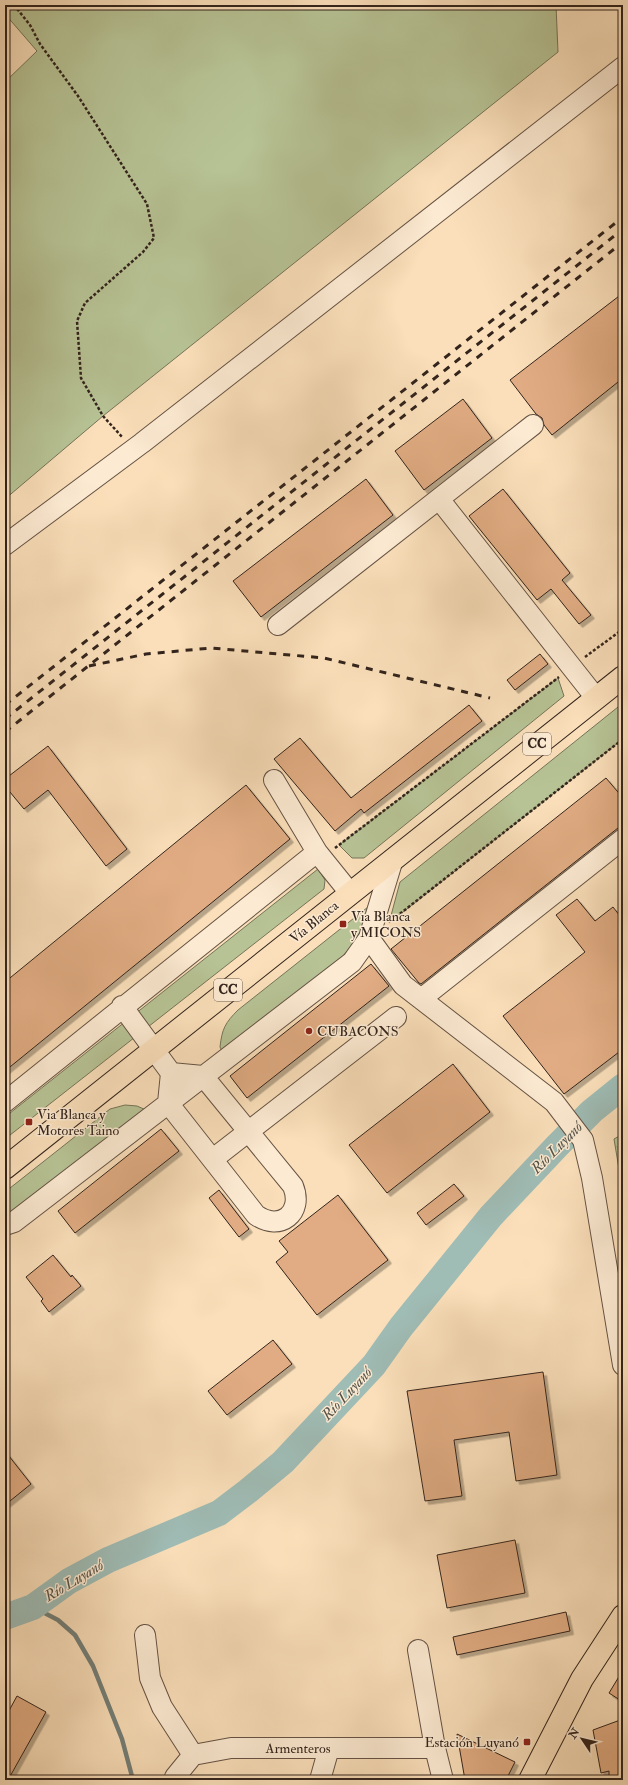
<svg xmlns="http://www.w3.org/2000/svg" width="628" height="1785" viewBox="0 0 628 1785" font-family="'IM FELL Double Pica',serif">
<style>
.grass{fill:#b7c395;stroke:#757458}
.forest{fill:url(#forest-crowns);stroke:#757458}
.lines{fill:none;stroke-linecap:round;stroke-linejoin:round}
.stream{stroke:#747f78;stroke-width:4.5}
.river{stroke:#9fbcb5;stroke-width:26}
.building{fill:#e1ac83;stroke:#33241c;filter:url(#shadow)}
.minor-casing{stroke:#655344;stroke-width:22}
.major-casing{stroke:#33241c;stroke-width:24}
.path{stroke:#33241c;stroke-width:2.5;stroke-dasharray:3 2;stroke-linecap:butt}
.minor{stroke:#fcead2;stroke-width:20}
.major{stroke:#fadfba;stroke-width:22}
.rail{stroke:#33241c;stroke-width:3;stroke-dasharray:7 7;stroke-linecap:butt}
.poi-dot{fill:#8f2418;stroke:#fcead2;stroke-width:1.5}
.labels{text-anchor:middle;dominant-baseline:central;stroke-width:3;stroke-linejoin:round;paint-order:stroke}
.shield{fill:#fcead2;stroke:#6f5f53;stroke-width:1}
.shield-label{font-size:13px;font-weight:bold;fill:#33241c}
.poi-label{font-size:14px;fill:#33241c;stroke:#fcead2;text-anchor:start}
.street-label{font-size:14px;fill:#33241c;stroke:#fcead2}
.water-label{font-size:15px;font-style:italic;fill:#53524a;stroke:#fcead2}
</style>
<defs>
<pattern id="forest-crowns" width="20" height="18" patternUnits="userSpaceOnUse"><rect width="20" height="18" fill="#b7c395"/><path d="M2 6a3 3 0 1 1 6 0M12 15a3 3 0 1 1 6 0" fill="none" stroke="#9ea780"/></pattern>
<filter id="shadow"><feDropShadow dx="3.5" dy="3.5" stdDeviation="0" flood-color="#0004"/></filter>
</defs>
<rect width="100%" height="100%" fill="#fadfba"/>
<filter id="stains"><feTurbulence type="fractalNoise" baseFrequency=".005" numOctaves="4"/><feColorMatrix values="0 0 0 0 .2 0 0 0 0 .09 0 0 0 0 .02 0 0 0 .5 -.17"/></filter>
<radialGradient id="worn" r=".72"><stop offset=".6" stop-color="#630" stop-opacity="0"/><stop offset="1" stop-color="#630" stop-opacity=".3"/></radialGradient>
<path class="grass" d="M 5,5 L 556,5 L 558,52 L 103,416 L 5,499 L 5,82 L 37,51 L 5,14 Z
M 558,678 L 564,696 L 364,858 L 352,858 L 339,845 Z
M 623,703 L 623,739 L 389,923 L 400,882 Z
M 318,869 L 325,880 L 324,889 L 5,1139 L 5,1117 Z
M 368,907 L 370,912 C 363,929 354,943 343,956 L 222,1051 L 220,1047 C 222,1029 225,1023 238,1010 Z
M 125,1105 L 137,1106 L 146,1110 L 19,1210 L 5,1215 L 5,1192 L 110,1109 Z"/>
<path class="forest" d="M 623,1134 L 623,1193 L 614,1139 Z"/>
<g class="lines">
<path class="stream" d="M 33,1607 L 58,1620 L 75,1635 L 93,1666 L 122,1739 L 133,1780"/>
<path class="river" d="M 5,1617 L 33,1607 L 69,1581 L 108,1560 L 219,1513 L 248,1491 L 283,1462 L 374,1365 L 401,1327 L 491,1216 L 557,1146 L 592,1111 L 623,1086"/>
</g>
<path class="building" d="M 623,293 L 623,378 L 552,435 L 544,425 L 542,418 L 536,414 L 510,380 Z
M 463,399 L 492,438 L 424,490 L 395,451 Z
M 366,479 L 393,515 L 261,617 L 233,581 Z
M 503,489 L 570,573 L 562,580 L 591,615 L 579,624 L 551,589 L 537,600 L 469,516 Z
M 540,654 L 548,664 L 515,690 L 507,680 Z
M 469,705 L 482,721 L 364,813 L 361,809 L 335,831 L 274,759 L 300,738 L 351,798 Z
M 48,746 L 127,849 L 106,866 L 48,790 L 24,809 L 5,786 L 5,779 Z
M 606,778 L 623,798 L 623,824 L 421,984 L 419,983 L 391,949 Z
M 246,785 L 290,839 L 5,1071 L 5,982 Z
M 577,899 L 595,921 L 613,907 L 623,920 L 623,1049 L 564,1094 L 503,1016 L 585,952 L 556,915 Z
M 371,964 L 389,986 L 247,1098 L 230,1076 Z
M 453,1064 L 490,1112 L 387,1193 L 349,1145 Z
M 161,1129 L 179,1151 L 75,1233 L 58,1211 Z
M 454,1184 L 464,1196 L 426,1225 L 417,1213 Z
M 219,1190 L 249,1229 L 239,1237 L 209,1198 Z
M 338,1195 L 388,1260 L 317,1315 L 276,1262 L 288,1252 L 279,1241 Z
M 53,1255 L 71,1277 L 72,1275 L 81,1286 L 49,1312 L 41,1301 L 43,1299 L 26,1277 Z
M 273,1340 L 292,1364 L 227,1415 L 208,1391 Z
M 543,1372 L 557,1475 L 516,1481 L 509,1432 L 454,1440 L 462,1496 L 425,1501 L 407,1391 Z
M 5,1451 L 31,1484 L 5,1505 Z
M 515,1540 L 525,1593 L 447,1608 L 437,1555 Z
M 566,1612 L 570,1631 L 457,1655 L 453,1637 Z
M 623,1670 L 623,1702 L 609,1693 Z
M 17,1696 L 46,1712 L 8,1780 L 5,1780 L 5,1718 Z
M 623,1719 L 623,1775 L 609,1777 L 609,1771 L 601,1773 L 593,1730 Z
M 457,1734 L 515,1762 L 506,1780 L 465,1780 Z"/>
<g class="lines">
<g class="minor-casing">
<path id="minor" d="M 439,499 L 596,698
M 5,545 L 142,443 L 623,67
M 278,625 L 533,425
M 274,780 L 317,852 L 350,893
M 369,938 L 403,985 L 554,1102 L 583,1140 L 592,1178 L 623,1365
M 421,999 L 623,839
M 122,1006 L 171,1073
M 171,1073 L 203,1076 L 293,1186 C 304,1213 280,1232 256,1215 L 168,1103 Z
M 5,1102 L 317,852
M 213,1159 L 396,1017
M 5,1225 L 14,1222 L 352,962 L 369,938 L 393,859
M 145,1635 L 150,1678 L 162,1707 L 193,1755
M 418,1650 L 435,1748 L 443,1780
M 175,1780 L 175,1777 L 193,1755 L 231,1748 L 435,1748
M 320,1780 L 329,1748"/>
</g>
<g class="major-casing">
<path id="major" d="M 5,1168 L 623,677
M 530,1780 L 582,1679 L 623,1616"/>
</g>
<path class="path" d="M 14,5 L 30,25 L 40,44 L 78,96 L 147,204 L 154,238 L 143,252 L 85,303 L 77,321 L 81,378 L 103,416 L 123,438
M 585,657 L 623,629
M 335,848 L 559,677
M 392,920 L 623,739"/>
<use href="#minor" class="minor"/>
<use href="#major" class="major"/>
<path class="rail" d="M 89,666 L 146,654 L 211,648 L 324,658 L 490,698
M 5,705 L 623,217
M 5,719 L 623,229
M 5,732 L 623,242"/>
</g>
<g class="poi-dot">
<rect x="339" y="920" width="8" height="8" rx="2"/>
<circle cx="309" cy="1031" r="4"/>
<rect x="25" y="1118" width="8" height="8" rx="2"/>
<rect x="523" y="1738" width="8" height="8" rx="2"/>
</g>
<g class="labels">
<g class="shield">
<rect x="523" y="733" width="28" height="22" rx="3"/>
<rect x="214" y="979" width="28" height="22" rx="3"/>
</g>
<g class="shield-label">
<text x="537" y="744">CC</text>
<text x="228" y="990">CC</text>
</g>
<g class="poi-label">
<text x="351" y="916">Via Blanca<tspan x="351" dy="16">y MICONS</tspan></text>
<text x="317" y="1031">CUBACONS</text>
<text x="37" y="1114">Via Blanca y<tspan x="37" dy="16">Motores Taino</tspan></text>
<text x="519" y="1742" text-anchor="end">Estación Luyanó</text>
</g>
<g class="street-label">
<text transform="translate(314 922) rotate(-39)">Vía Blanca</text>
<text x="298" y="1748">Armenteros</text>
</g>
<g class="water-label">
<text transform="translate(557 1148) rotate(-45)">Río Luyanó</text>
<text transform="translate(347 1394) rotate(-47)">Río Luyanó</text>
<text transform="translate(74 1581) rotate(-31)">Río Luyanó</text>
</g>
</g>
<rect width="628" height="1785" fill="none" stroke="#fadfba" stroke-width="20"/>
<rect x="6" y="6" width="616" height="1773" fill="none" stroke="#33241c" stroke-width="2"/>
<rect x="10" y="10" width="608" height="1765" fill="none" stroke="#33241c"/>
<g transform="translate(582 1739) rotate(305)" stroke="#fcead2" stroke-width="3" paint-order="stroke">
<path d="M0-3L7 15L0 10L-7 15Z" fill="#33241c"/>
<text y="-6" font-size="11" font-weight="bold" text-anchor="middle" fill="#33241c">N</text>
</g>
<rect width="100%" height="100%" filter="url(#stains)"/>
<rect width="100%" height="100%" fill="url(#worn)"/>
</svg>
